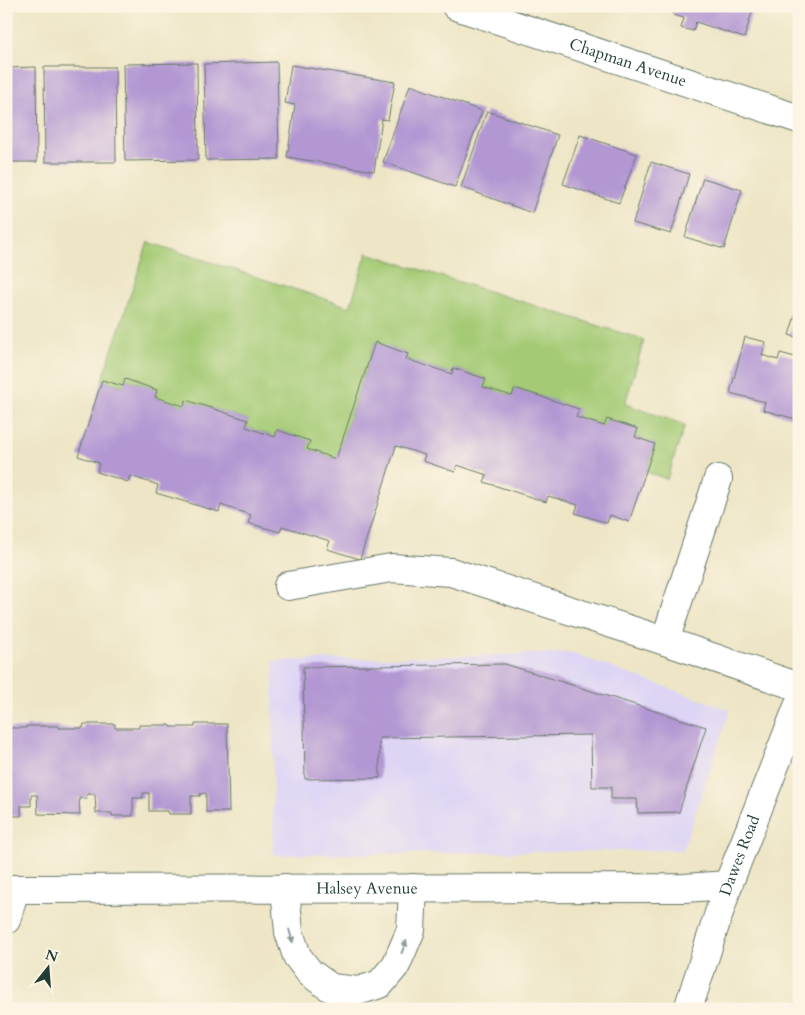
<svg xmlns="http://www.w3.org/2000/svg" width="805" height="1015" viewBox="0 0 805 1015" font-family="Cardo,serif">
<style>
.built{fill:#ded5f5}
.green{fill:#a4ca74;stroke:#628454}
.building{fill:#b297d3}
.lines{fill:none;stroke-linecap:round;stroke-linejoin:round}
.minor-casing{stroke:#677867;stroke-width:30}
.minor{stroke:#fff;stroke-width:28}
.oneway{fill:#8f9e9a}
.labels{text-anchor:middle;dominant-baseline:central;stroke-width:5;stroke-linejoin:round;paint-order:stroke}
.street-label{font-size:16px;fill:#1f3d34;stroke:#fcf5e5}
</style>
<rect width="100%" height="100%" fill="#fcf5e5"/>
<filter id="ink" filterUnits="userSpaceOnUse"><feTurbulence type="fractalNoise" baseFrequency=".02" numOctaves="2"/><feDisplacementMap in="SourceGraphic" scale="10" xChannelSelector="R" yChannelSelector="G"/><feConvolveMatrix kernelMatrix="1 2 1 2 8 2 1 2 1" color-interpolation-filters="sRGB"/></filter>
<filter id="wash" filterUnits="userSpaceOnUse"><feTurbulence type="fractalNoise" baseFrequency=".0096" numOctaves="4" result="noise"/><feDisplacementMap in="SourceGraphic" scale="20" xChannelSelector="R" yChannelSelector="G"/><feGaussianBlur stdDeviation="1.12" result="paint"/><feColorMatrix in="noise" values="0 0 0 0 0 0 0 0 0 0 0 0 0 0 0 0 0 1.4 0 .05"/><feComposite in="paint" operator="in"/></filter>
<g filter="url(#wash)">
<rect width="100%" height="100%" fill="#ede5c5"/>
<path class="built" d="M 799,47 L 799,76 L 790,73 Z
M 571,653 L 730,710 L 683,850 L 273,855 L 273,661 Z"/>
<path class="green" d="M 148,242 L 350,307 L 367,253 L 644,340 L 625,404 L 685,425 L 667,479 L 646,472 L 655,444 L 635,437 L 637,429 L 607,419 L 604,426 L 576,417 L 578,409 L 515,388 L 512,396 L 483,387 L 486,379 L 454,368 L 452,374 L 406,359 L 407,354 L 375,342 L 336,459 L 307,449 L 309,441 L 278,430 L 275,437 L 246,427 L 248,420 L 186,400 L 184,406 L 155,397 L 157,389 L 126,379 L 123,386 L 102,380 Z"/>
<g id="blocks">
<path class="building" d="M 676,6 L 754,6 L 744,38 L 696,22 L 693,31 L 681,28 L 684,18 L 673,15 Z
M 277,62 L 279,159 L 206,160 L 204,64 Z
M 197,63 L 198,160 L 125,161 L 123,64 Z
M 291,65 L 395,82 L 388,120 L 382,119 L 374,171 L 287,157 L 295,105 L 285,103 Z
M 36,67 L 37,162 L 6,162 L 6,68 Z
M 44,67 L 115,67 L 116,162 L 45,162 Z
M 410,85 L 482,111 L 455,187 L 383,162 Z
M 487,111 L 558,135 L 532,213 L 461,187 Z
M 580,135 L 637,154 L 619,203 L 563,184 Z
M 651,162 L 689,174 L 671,234 L 633,223 Z
M 703,178 L 742,190 L 724,249 L 685,237 Z
M 798,306 L 799,306 L 799,338 L 789,335 Z
M 745,337 L 766,342 L 762,355 L 778,360 L 780,353 L 799,358 L 799,420 L 763,410 L 765,402 L 730,393 Z
M 375,342 L 408,354 L 406,359 L 452,374 L 453,368 L 486,379 L 483,387 L 512,396 L 515,388 L 579,409 L 576,417 L 604,426 L 607,419 L 638,429 L 635,437 L 655,444 L 629,522 L 610,515 L 607,523 L 575,513 L 578,505 L 548,496 L 546,502 L 484,482 L 487,475 L 457,465 L 455,472 L 423,461 L 425,455 L 396,446 L 360,559 L 327,549 L 330,541 L 282,526 L 280,532 L 248,523 L 251,515 L 221,505 L 219,512 L 156,493 L 158,485 L 130,476 L 128,482 L 97,472 L 99,463 L 78,456 L 102,380 L 123,386 L 125,379 L 157,390 L 155,397 L 184,406 L 186,400 L 248,420 L 246,427 L 275,437 L 277,430 L 310,441 L 307,449 L 336,459 Z
M 505,664 L 706,727 L 679,812 L 638,813 L 637,799 L 611,799 L 611,787 L 592,787 L 591,735 L 379,738 L 380,778 L 305,779 L 303,667 Z
M 84,724 L 115,724 L 115,728 L 139,728 L 139,725 L 170,725 L 171,727 L 195,727 L 195,724 L 227,724 L 229,812 L 206,812 L 206,793 L 200,794 L 200,796 L 191,796 L 191,814 L 169,814 L 168,811 L 149,811 L 149,793 L 143,793 L 143,798 L 133,798 L 133,816 L 112,816 L 112,813 L 96,813 L 95,794 L 87,794 L 86,799 L 79,798 L 80,815 L 38,814 L 37,795 L 31,795 L 31,806 L 21,806 L 21,816 L 6,816 L 6,728 L 26,728 L 26,726 L 59,726 L 59,728 L 83,728 Z
M 793,1003 L 799,1003 L 799,1009 L 793,1009 Z"/>
</g>
</g>
<g filter="url(#ink)">
<use href="#blocks" fill-opacity="0" stroke="#677867" stroke-width="1"/>
<g class="lines">
<g class="minor-casing">
<g id="minor">
<path id="s1" d="M 456,6 L 799,119"/>
<path d="M 288,586 L 391,568 L 451,572 L 665,641 L 799,687"/>
<path d="M 665,641 L 718,479"/>
<path d="M 285,888 L 289,932 L 297,956 L 310,973 L 331,988 L 358,991 L 380,984 L 396,965 L 411,930 L 413,888"/>
<path id="s2" d="M 6,889 L 684,888 L 728,885"/>
<path d="M 6,920 L 15,889"/>
<path id="s3" d="M 688,1009 L 728,885 L 799,704"/>
</g>
</g>
<use href="#minor" class="minor"/>
</g>
<defs><path id="oneway-solid" d="M-6-.8H1V-3.2L6.5 0L1 3.2V.8H-6Z" transform="scale(1.25)"/></defs>
<g class="oneway">
<use href="#oneway-solid" transform="translate(291 936) rotate(74)"/>
<use href="#oneway-solid" transform="translate(404 947) rotate(-68)"/>
</g>
</g>
<g class="labels">
<g class="street-label">
<text stroke="none"><textPath href="#s1" startOffset="181">Chapman Avenue</textPath></text>
<text stroke="none"><textPath href="#s3" startOffset="162">Dawes Road</textPath></text>
<text stroke="none"><textPath href="#s2" startOffset="361">Halsey Avenue</textPath></text>
</g>
</g>
<rect width="805" height="1015" fill="none" stroke="#fcf5e5" stroke-width="25"/>
<g transform="translate(48 968) rotate(17)" stroke="#fcf5e5" stroke-width="4" paint-order="stroke">
<path d="M0-4L9 19L0 12L-9 19Z" fill="#1f3d34"/>
<text y="-8" font-size="14" font-weight="bold" text-anchor="middle" fill="#1f3d34">N</text>
</g>
</svg>
